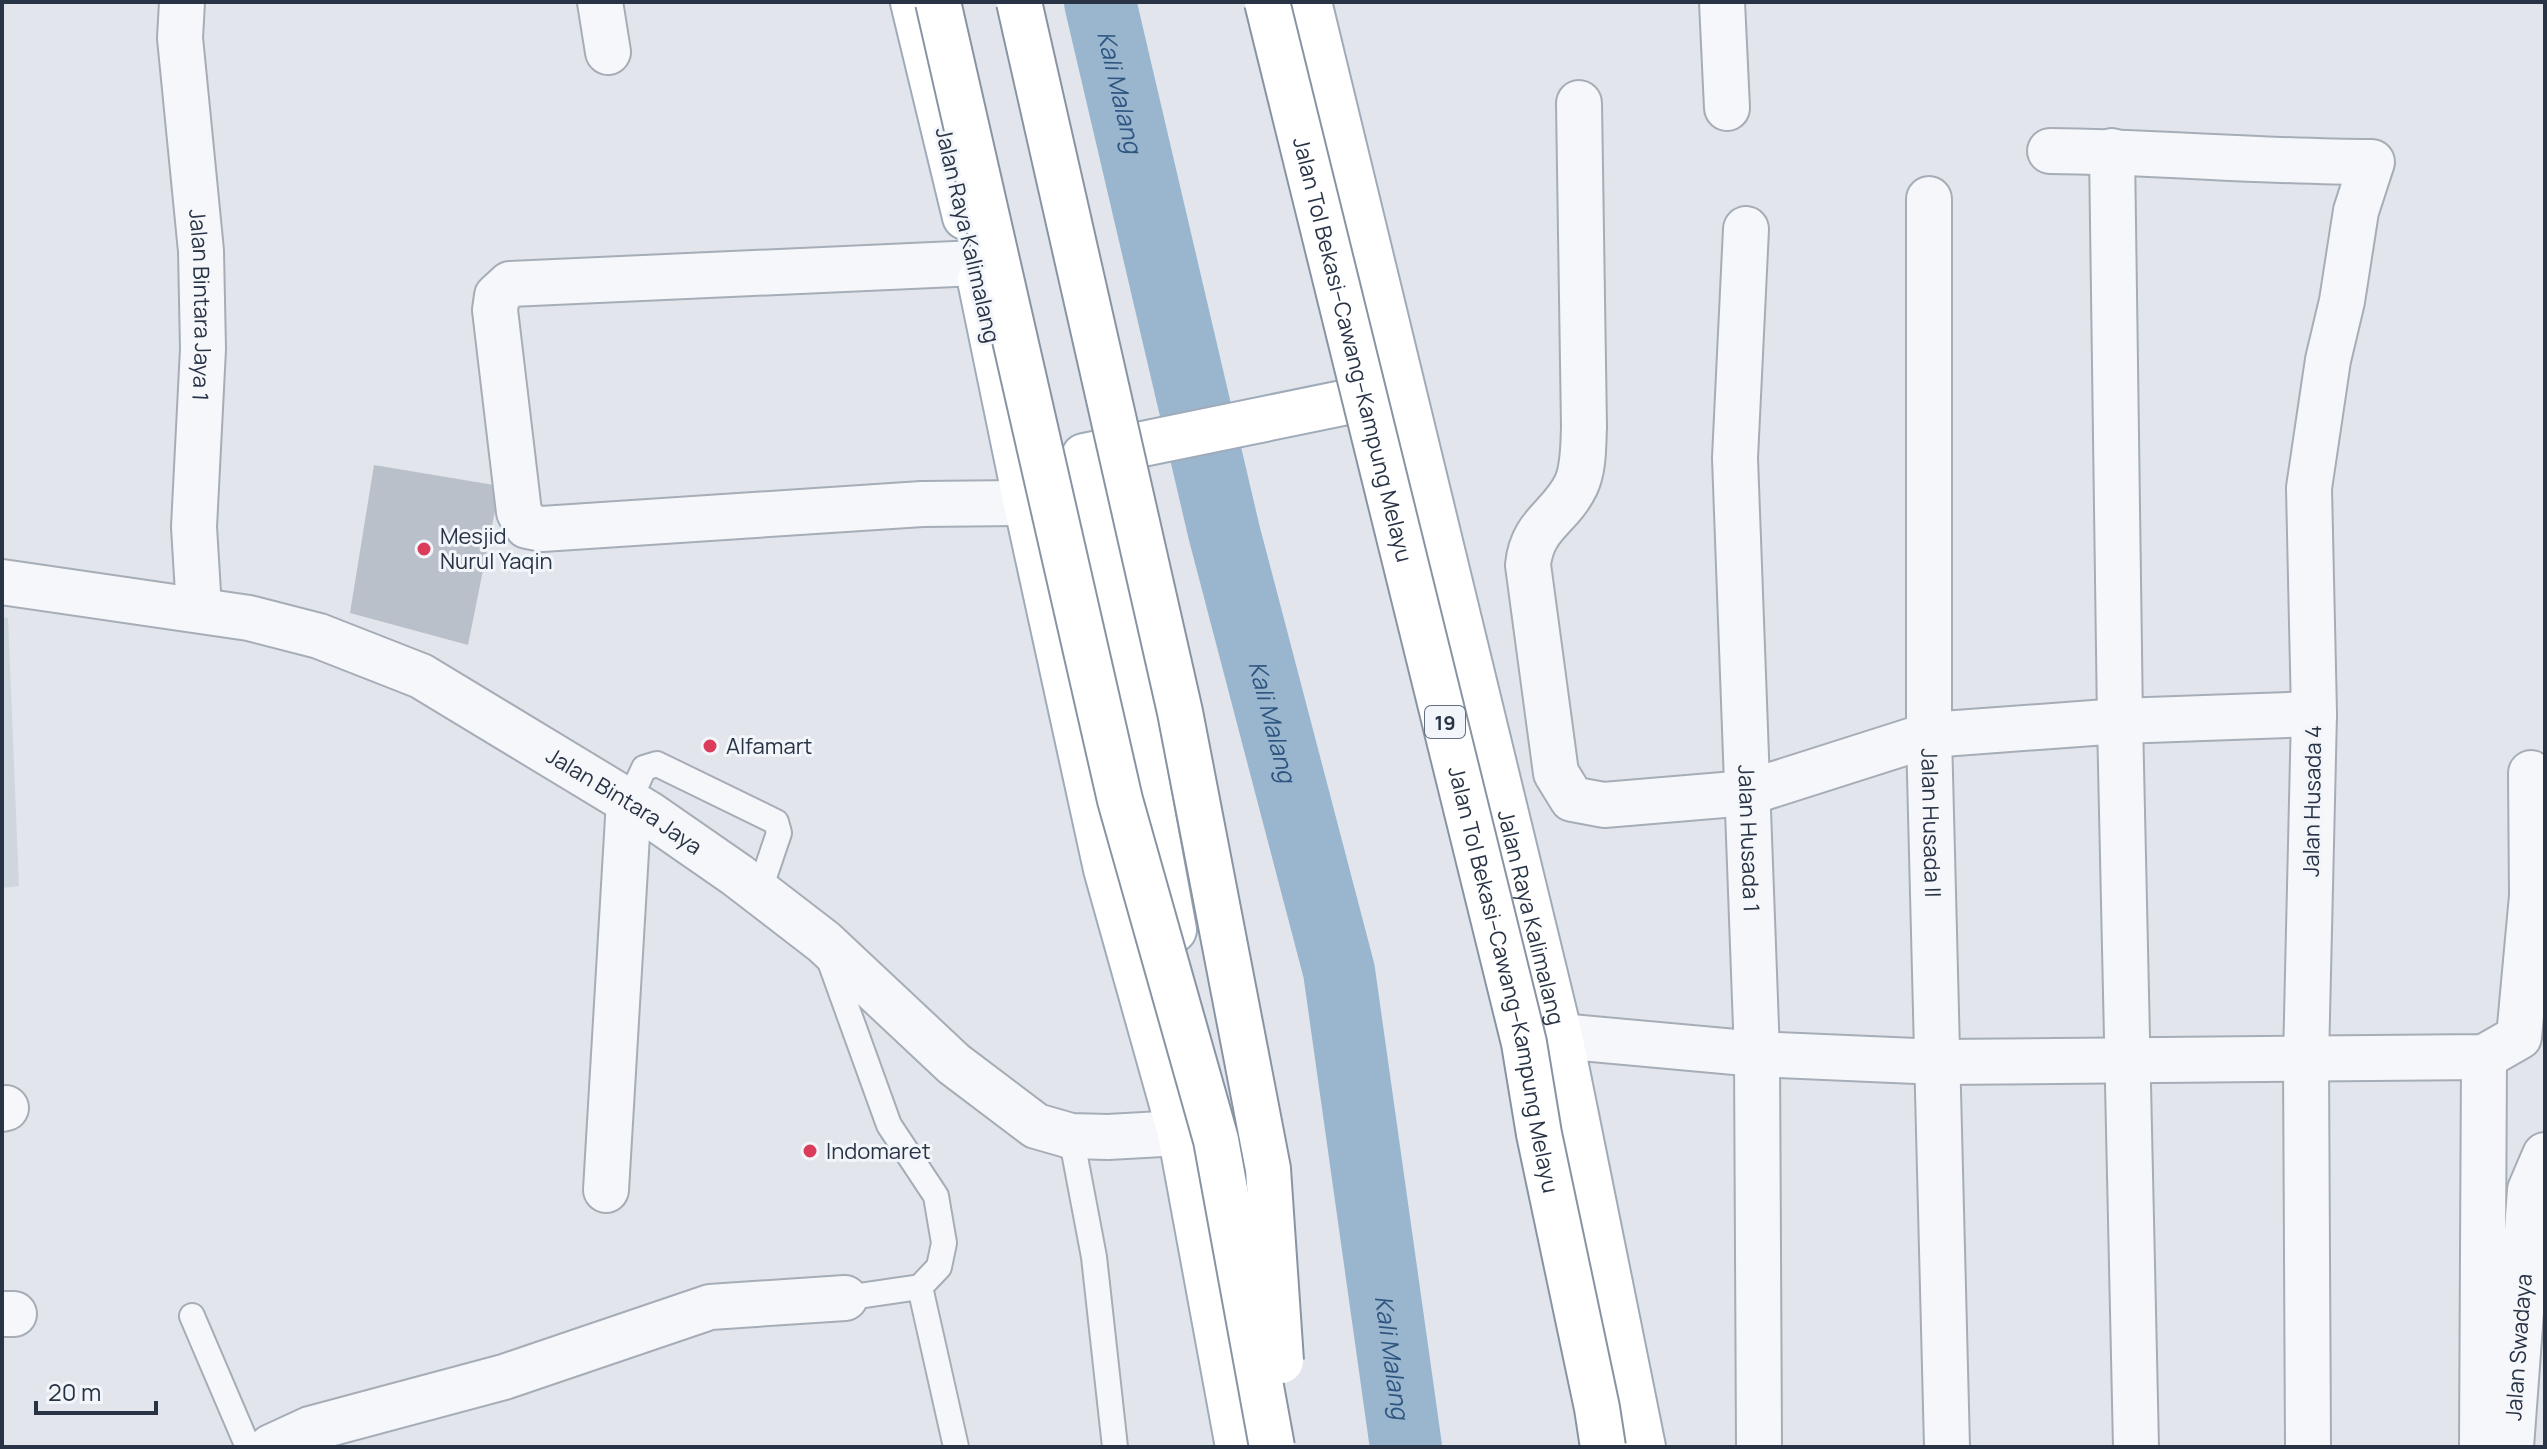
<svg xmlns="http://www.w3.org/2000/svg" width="2547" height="1449" viewBox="0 0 2547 1449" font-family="Manrope,sans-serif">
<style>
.built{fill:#d0d6de}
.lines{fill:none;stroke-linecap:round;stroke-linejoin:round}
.river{stroke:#9ab6cf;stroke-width:72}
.building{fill:#b9c0ca}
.service-casing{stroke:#a6adb7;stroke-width:28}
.minor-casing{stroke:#a6adb7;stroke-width:48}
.tertiary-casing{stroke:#a6adb7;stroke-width:48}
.primary-casing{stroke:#a0abb9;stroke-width:48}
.service{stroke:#f6f7fa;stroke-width:24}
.minor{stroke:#f6f7fa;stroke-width:44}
.tertiary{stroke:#f6f7fa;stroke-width:44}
.primary{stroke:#fff;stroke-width:44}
.motorway-bridge-casing{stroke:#8894a4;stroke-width:48;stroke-linecap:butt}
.motorway-bridge{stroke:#fff;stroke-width:44}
.poi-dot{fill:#dc3c5b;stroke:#f2f5f9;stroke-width:3}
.labels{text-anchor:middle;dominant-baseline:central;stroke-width:6;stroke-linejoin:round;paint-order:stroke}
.shield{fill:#f2f5f9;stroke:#656e7c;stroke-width:2}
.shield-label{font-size:20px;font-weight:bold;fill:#283446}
.street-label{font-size:22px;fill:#283446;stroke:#f2f5f9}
.poi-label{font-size:22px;fill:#283446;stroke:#f2f5f9;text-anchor:start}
.water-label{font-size:24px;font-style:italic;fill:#2e557f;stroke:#f2f5f9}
</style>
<rect width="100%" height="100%" fill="#e2e6ec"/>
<path class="built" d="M 2,617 L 8,618 L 19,886 L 2,888 Z"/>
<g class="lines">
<path class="river" id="s1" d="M 1100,2 L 1224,532 L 1339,971 L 1406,1447"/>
</g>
<path class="building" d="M 374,465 L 500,486 L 468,645 L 350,613 Z"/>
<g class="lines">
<g class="service-casing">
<path id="service" d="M 629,801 L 644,768 L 657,764 L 776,822 L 779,833 L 759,892
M 828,956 L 889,1125 L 936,1196 L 944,1243 L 939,1267 L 920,1287 L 845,1298
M 1071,1136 L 1094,1257 L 1115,1447
M 920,1287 L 956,1447
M 192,1316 L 248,1447"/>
</g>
<g class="minor-casing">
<g id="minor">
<path id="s2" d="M 182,2 L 180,38 L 201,251 L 203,349 L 194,527 L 199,609"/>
<path d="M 600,2 L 608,52"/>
<path d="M 1722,2 L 1727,108"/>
<path d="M 1579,103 L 1584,428 C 1583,446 1584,468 1576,485 C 1560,518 1532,524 1528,565 L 1556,773 L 1572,799 L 1604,805 L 1747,793 L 1929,735 L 2120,721 L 2314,714"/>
<path d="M 2050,151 C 2157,152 2264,162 2372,162 L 2356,211 L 2342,301 L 2328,360 L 2309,488 L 2314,714 L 2306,1060 L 2308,1447"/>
<path d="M 2112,151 L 2120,721 L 2136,1447"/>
<path id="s3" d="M 1929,199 L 1929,735 L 1947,1447"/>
<path id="s4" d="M 1746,229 L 1735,458 L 1757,1054 L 1759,1447"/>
<path d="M 977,263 L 510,284 L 497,296 L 495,310 L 519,512 L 527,526 L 542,529 L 922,504 L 1026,503"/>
<path d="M 1560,1036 L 1757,1054 L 1939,1062 L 2484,1057 L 2519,1037 L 2532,896 L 2531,773"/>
<path d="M 2,1109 L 6,1108"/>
<path d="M 606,1190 L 629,801"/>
<path d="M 2,1314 L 14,1314"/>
<path d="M 271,1447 L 310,1429 L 504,1377 L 710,1307 L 845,1298"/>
<path d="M 2482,1447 L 2484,1057"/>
<path id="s5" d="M 2511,1447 L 2530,1190 L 2545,1155"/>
</g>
</g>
<g class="tertiary-casing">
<g id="tertiary">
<path id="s6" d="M 2,582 L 249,618 L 319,636 L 421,676 L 649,814 L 737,875 L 824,942 L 954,1064 L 1036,1126 L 1071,1136 L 1108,1137 L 1180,1133"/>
</g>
</g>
<g class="primary-casing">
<g id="primary">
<path d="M 913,2 L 965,217"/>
<path id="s7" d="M 1309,2 L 1560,1036 L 1643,1447"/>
<path d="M 980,280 L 1026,503 L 1106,869 L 1180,1133 L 1238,1447"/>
<path d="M 1084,456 L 1401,391"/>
<path d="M 1087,456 L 1174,930"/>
</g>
</g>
<use href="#service" class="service"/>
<use href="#minor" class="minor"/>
<use href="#tertiary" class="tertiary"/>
<use href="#primary" class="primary"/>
<g class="motorway-bridge-casing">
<g id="motorway-bridge">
<path d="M 938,2 L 1120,800 L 1216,1140 L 1272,1447"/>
<path d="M 1019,2 L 1180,712 L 1268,1169 L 1281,1361"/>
<path id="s8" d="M 1267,2 L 1524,1043 L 1539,1134 L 1597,1408 L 1603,1447"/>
</g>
</g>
<use href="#motorway-bridge" class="motorway-bridge"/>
</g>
<g class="poi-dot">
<circle cx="424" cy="549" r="8"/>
<circle cx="710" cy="746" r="8"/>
<circle cx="810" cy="1151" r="8"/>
</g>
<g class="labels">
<rect class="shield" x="1425" y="706" width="40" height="32" rx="6"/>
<g class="shield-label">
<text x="1445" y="722">19</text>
</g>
<g class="street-label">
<text transform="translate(968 235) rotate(77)">Jalan Raya Kalimalang</text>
<text stroke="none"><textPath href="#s2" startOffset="304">Jalan Bintara Jaya 1</textPath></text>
<text stroke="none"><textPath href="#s8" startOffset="358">Jalan Tol Bekasi–Cawang–Kampung Melayu</textPath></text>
<text stroke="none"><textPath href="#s6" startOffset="670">Jalan Bintara Jaya</textPath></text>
<text transform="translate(2312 801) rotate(-89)">Jalan Husada 4</text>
<text stroke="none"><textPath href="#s3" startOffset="624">Jalan Husada II</textPath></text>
<text stroke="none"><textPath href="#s4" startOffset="610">Jalan Husada 1</textPath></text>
<text stroke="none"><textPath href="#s7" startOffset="942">Jalan Raya Kalimalang</textPath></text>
<text stroke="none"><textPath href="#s8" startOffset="1006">Jalan Tol Bekasi–Cawang–Kampung Melayu</textPath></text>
<text stroke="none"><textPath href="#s5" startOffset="100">Jalan Swadaya</textPath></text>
</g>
<g class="poi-label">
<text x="440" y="536">Mesjid<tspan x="440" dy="25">Nurul Yaqin</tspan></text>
<text x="726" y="746">Alfamart</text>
<text x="826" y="1151">Indomaret</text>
</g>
<g class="water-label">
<text stroke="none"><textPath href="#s1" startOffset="92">Kali Malang</textPath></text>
<text stroke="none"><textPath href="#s1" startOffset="740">Kali Malang</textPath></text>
<text stroke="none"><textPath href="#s1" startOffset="1388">Kali Malang</textPath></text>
</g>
</g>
<rect width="2547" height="1449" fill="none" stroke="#283446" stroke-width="8"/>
<path d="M36 1401v12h120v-12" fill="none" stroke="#283446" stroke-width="4"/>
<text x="48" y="1401" font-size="24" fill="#283446" stroke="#f2f5f9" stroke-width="6" paint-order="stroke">20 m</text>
</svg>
